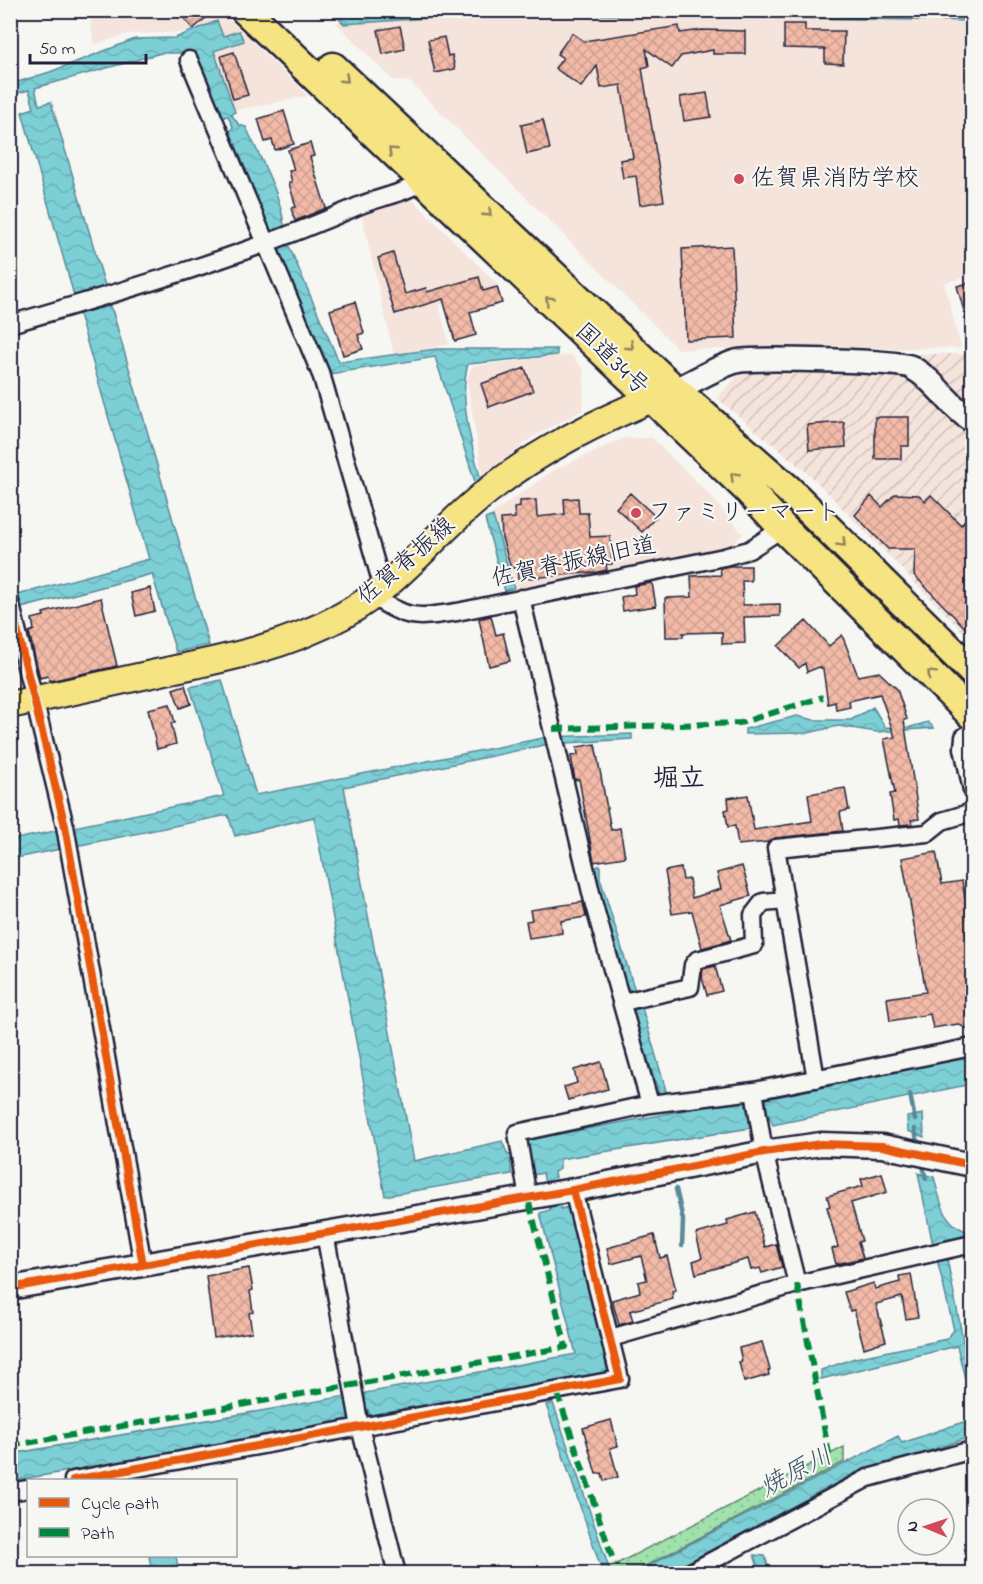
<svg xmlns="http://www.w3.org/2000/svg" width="983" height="1584" viewBox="0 0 983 1584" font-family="'Indie Flower','Klee One',sans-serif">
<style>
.built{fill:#f5e4dc}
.industrial{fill:url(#industrial-furrows)}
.grass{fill:url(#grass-dots);stroke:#628274;stroke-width:1.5}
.water{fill:url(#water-waves);stroke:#598a98;stroke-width:1.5}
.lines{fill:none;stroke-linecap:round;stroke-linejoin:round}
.stream{stroke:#598a98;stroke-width:4.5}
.building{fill:url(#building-cross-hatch);stroke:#22223b;stroke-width:1.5}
.street-casing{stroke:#22223b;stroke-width:21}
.secondary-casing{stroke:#22223b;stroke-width:27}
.primary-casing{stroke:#22223b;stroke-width:30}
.highway-casing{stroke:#22223b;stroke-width:33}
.street{stroke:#f6f6f2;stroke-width:16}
.secondary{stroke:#f6f6f2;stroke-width:22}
.primary{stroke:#f6e381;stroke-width:26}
.highway{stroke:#f6e381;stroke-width:28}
.quiet{stroke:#00873e;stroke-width:6;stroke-dasharray:12 6;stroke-linecap:butt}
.cycleway-casing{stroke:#f6f6f2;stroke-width:11}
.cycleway{stroke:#e8590c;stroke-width:8}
.oneway{stroke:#8c825e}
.poi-dot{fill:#d1495b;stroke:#f6f6f2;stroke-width:2}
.labels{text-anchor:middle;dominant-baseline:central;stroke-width:4.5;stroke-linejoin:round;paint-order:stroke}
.poi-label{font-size:24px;fill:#22223b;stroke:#f6f6f2;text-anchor:start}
.street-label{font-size:24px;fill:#22223b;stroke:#f6f6f2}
.neighbourhood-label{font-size:26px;font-weight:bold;fill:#22223b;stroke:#f6f6f2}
.water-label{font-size:26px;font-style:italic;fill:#3d566a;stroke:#f6f6f2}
</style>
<defs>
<pattern id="industrial-furrows" width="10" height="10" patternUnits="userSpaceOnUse" patternTransform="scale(1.5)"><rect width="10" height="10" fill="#f5e4dc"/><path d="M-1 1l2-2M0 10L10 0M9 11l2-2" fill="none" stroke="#d2c3be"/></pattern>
<pattern id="grass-dots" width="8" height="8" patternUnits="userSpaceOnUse" patternTransform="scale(1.5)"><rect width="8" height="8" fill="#a1e2ac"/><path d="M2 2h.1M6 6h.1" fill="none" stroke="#8ac295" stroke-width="1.8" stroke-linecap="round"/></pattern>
<pattern id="water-waves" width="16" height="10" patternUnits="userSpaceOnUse" patternTransform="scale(1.5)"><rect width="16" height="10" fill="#7dcfd6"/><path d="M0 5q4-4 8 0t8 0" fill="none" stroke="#6cb1b9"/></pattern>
<pattern id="building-cross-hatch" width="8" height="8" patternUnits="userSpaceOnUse" patternTransform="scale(1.5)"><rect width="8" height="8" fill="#f2baa7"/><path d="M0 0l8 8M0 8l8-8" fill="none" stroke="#cfa091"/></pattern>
</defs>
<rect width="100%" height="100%" fill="#f6f6f2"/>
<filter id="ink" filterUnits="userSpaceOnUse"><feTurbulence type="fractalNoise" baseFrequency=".0167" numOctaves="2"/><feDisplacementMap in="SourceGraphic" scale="12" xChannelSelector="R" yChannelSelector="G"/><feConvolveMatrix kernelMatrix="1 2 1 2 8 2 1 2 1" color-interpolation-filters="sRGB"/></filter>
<g filter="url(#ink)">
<path class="built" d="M 506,10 L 972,17 L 972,275 L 944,283 L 961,348 L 678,349 L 410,82 L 393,80 L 335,22 Z
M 89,11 L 221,11 L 308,96 L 231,111 L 196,32 L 127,34 L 94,45 Z
M 411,198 L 498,285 L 439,305 L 449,344 L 394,355 L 361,212 Z
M 571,355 L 584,370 L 583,410 L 531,438 L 483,478 L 467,379 L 472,366 Z
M 624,438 L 652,438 L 706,491 L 743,534 L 730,546 L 517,591 L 493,513 L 554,470 Z"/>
<path class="industrial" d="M 909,354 L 972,354 L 972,641 L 812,477 L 717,398 L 745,368 L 894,370 Z"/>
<path class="grass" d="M 844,1447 L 844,1462 L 632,1573 L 597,1574 Z"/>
<path class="water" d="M 972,10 L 972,21 L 561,14 L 473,15 L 344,24 L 332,11 Z
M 217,21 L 223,36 L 239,31 L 244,41 L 214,51 L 235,112 L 231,114 L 239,125 L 246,127 C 262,163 289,206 284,245 L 288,244 L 339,362 L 436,349 L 557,349 L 557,355 L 468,364 C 458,396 472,448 481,480 L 476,485 L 435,357 L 330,374 L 278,253 L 281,247 L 277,233 L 267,230 L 230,131 L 233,127 L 228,116 L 221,117 L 195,53 L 161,53 L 35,88 L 39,105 L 51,102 L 106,289 L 94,293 L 98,309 L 111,306 L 209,645 L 176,652 L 152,574 L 21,608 L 17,595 L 149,559 L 79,314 L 91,310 L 87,295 L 75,299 L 22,112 L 34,108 L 29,90 L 11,95 L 11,84 L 50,72 L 135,39 L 175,38 Z
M 493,516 L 514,588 L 505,591 L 485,519 Z
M 222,680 L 256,795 L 548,737 L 632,734 L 632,739 L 549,744 L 344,787 L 414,1161 L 502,1141 L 508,1155 L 527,1152 L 526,1143 L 528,1140 L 744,1099 L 747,1109 L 766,1104 L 767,1099 L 972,1056 L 972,1084 L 773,1125 L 768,1114 L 749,1119 L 750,1128 L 560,1159 L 560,1169 L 554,1172 L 561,1209 L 568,1207 L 608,1372 L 370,1416 L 368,1410 L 350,1414 L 352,1422 L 11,1481 L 11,1454 L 346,1396 L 347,1404 L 365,1401 L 365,1393 L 576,1354 L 540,1213 L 550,1210 L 543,1173 L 532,1175 L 529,1156 L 510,1161 L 512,1174 L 385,1196 L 314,817 L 235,836 L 228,815 L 11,859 L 11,840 L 224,796 L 190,687 Z
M 873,707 L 885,727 L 904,729 L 928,722 L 934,728 L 877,732 L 838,726 L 808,733 L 745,734 L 745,729 L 797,716 L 814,720 L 851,720 Z
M 600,865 L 600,878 L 635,991 L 630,991 L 623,978 L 593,869 Z
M 642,1008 L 667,1094 L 660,1097 L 632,1010 Z
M 923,1114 L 924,1137 L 908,1131 L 907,1117 Z
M 918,1173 L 934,1177 C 940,1201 944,1228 972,1232 L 972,1238 L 933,1245 Z
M 946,1254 L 972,1385 L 972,1407 L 957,1346 L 821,1379 L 821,1370 L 855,1358 L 947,1339 L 954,1330 L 936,1255 Z
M 553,1403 L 609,1568 L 602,1571 L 546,1405 Z
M 972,1419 L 972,1436 L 905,1460 L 857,1472 L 668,1573 L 632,1574 L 898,1436 L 902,1443 Z
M 754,1555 L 765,1556 L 770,1573 L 760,1573 Z
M 149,1556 L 176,1556 L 179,1573 L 152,1573 Z"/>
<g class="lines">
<path class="stream" d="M 910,1094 L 915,1120
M 915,1129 L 918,1147
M 922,1161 L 926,1179
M 676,1189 L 683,1220 L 682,1246"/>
</g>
<path class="building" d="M 189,10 L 215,10 L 193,29 L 182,16 Z
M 784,24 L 805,24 L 805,31 L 844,31 L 843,64 L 825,63 L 825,49 L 784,48 Z
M 400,26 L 405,49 L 383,54 L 378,30 Z
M 679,26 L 680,33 L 702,30 L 745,31 L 745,54 L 713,54 L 713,50 L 681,56 L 672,68 L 646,49 L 649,66 L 642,68 L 664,201 L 640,205 L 636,176 L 623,178 L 620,160 L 633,158 L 621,85 L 601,88 L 597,66 L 581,87 L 555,68 L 563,58 L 557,54 L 572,33 L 584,41 Z
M 444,37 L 448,56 L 452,55 L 455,69 L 435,73 L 428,40 Z
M 234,52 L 248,95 L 233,99 L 221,56 Z
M 707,93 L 711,117 L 684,121 L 680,97 Z
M 284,111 L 294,144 L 275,150 L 272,140 L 265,142 L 258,119 Z
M 543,120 L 550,149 L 527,154 L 521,125 Z
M 310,143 L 314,156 L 310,157 L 326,208 L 295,221 L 291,208 L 296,207 L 289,183 L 292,182 L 289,171 L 294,170 L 288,150 Z
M 732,246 L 736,338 L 686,340 L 682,249 Z
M 393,253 L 405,294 L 426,288 L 427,292 L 479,277 L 483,291 L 497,287 L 502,303 L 470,312 L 476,335 L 455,341 L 443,299 L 395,314 L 378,258 Z
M 972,282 L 972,329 L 969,329 L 957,286 Z
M 355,302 L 364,333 L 358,335 L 363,349 L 343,355 L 330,310 Z
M 525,368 L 533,391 L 489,407 L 481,384 Z
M 875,417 L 909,417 L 909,446 L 901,446 L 901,459 L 875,459 Z
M 844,422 L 846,447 L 809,450 L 807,425 Z
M 630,493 L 656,517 L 642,532 L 616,508 Z
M 895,494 L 919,495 L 925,501 L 931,495 L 961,525 L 964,521 L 972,530 L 972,635 L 914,575 L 915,549 L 888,549 L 855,515 L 871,496 L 882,507 Z
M 578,498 L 579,513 L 588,513 L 590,537 L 610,536 L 612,564 L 606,564 L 607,570 L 597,572 L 518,579 L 517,568 L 511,568 L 502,538 L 501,519 L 515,518 L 514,508 L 520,507 L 520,501 L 536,500 L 537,517 L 565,514 L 564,499 Z
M 729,566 L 751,566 L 751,581 L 742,581 L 743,605 L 780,604 L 780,616 L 744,617 L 745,643 L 722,644 L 722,632 L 683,633 L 683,637 L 666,637 L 665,598 L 692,597 L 691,576 L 721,575 L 720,568 Z
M 652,583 L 656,606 L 623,611 L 621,597 L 635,594 L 634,586 Z
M 150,588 L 155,611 L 136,616 L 131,593 Z
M 101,598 L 117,666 L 50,681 L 48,676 L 40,678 L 29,632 L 34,630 L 32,619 L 44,616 L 43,613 Z
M 491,616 L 496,635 L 503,633 L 510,661 L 489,666 L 479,619 Z
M 806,621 L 829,646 L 842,635 L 858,676 L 879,672 L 897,689 L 907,719 L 904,720 L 919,819 L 911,820 L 912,824 L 900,825 L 899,819 L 894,820 L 890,794 L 895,793 L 884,739 L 895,737 L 880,694 L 849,701 L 850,707 L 836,710 L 835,702 L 828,704 L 823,669 L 819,667 L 807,672 L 805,663 L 799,668 L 778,646 Z
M 185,685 L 191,704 L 180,708 L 173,689 Z
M 170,704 L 175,723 L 171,723 L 176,744 L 157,749 L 148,709 Z
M 595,744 L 611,830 L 620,828 L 625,857 L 594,862 L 579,779 L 575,780 L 571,756 L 578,755 L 577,747 Z
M 845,788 L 849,810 L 840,812 L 843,831 L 775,838 L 768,842 L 738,845 L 735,826 L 728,827 L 725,810 L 729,809 L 728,798 L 748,795 L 754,830 L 812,821 L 808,794 Z
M 936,852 L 942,884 L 962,881 L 966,903 L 972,902 L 972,1021 L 967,1029 L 958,1024 L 933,1028 L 930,1014 L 890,1021 L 887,998 L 926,992 L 902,858 Z
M 742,866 L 751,896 L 720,905 L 731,940 L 702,948 L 692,911 L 672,914 L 665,871 L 681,868 L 683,880 L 689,879 L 692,898 L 721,889 L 717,873 Z
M 583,902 L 586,917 L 561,921 L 562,933 L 529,938 L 526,921 L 532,920 L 530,910 Z
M 715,966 L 722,991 L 707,995 L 702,978 L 703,969 Z
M 601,1062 L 608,1089 L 568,1100 L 564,1087 L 577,1083 L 574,1070 Z
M 882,1173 L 887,1192 L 851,1203 L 862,1241 L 858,1242 L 863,1258 L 836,1264 L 832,1249 L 838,1247 L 827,1207 L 830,1206 L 827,1196 L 863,1186 L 861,1179 Z
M 755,1212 L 765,1247 L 776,1244 L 782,1267 L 762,1273 L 760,1268 L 751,1270 L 748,1259 L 696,1274 L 693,1261 L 702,1258 L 696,1234 L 728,1225 L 727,1220 Z
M 654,1235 L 660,1258 L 667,1256 L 676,1290 L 672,1291 L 673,1299 L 630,1311 L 633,1321 L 619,1325 L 612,1300 L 640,1292 L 638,1282 L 647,1280 L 641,1256 L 611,1264 L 607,1248 Z
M 249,1268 L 253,1290 L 250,1291 L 253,1312 L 249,1313 L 252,1332 L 214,1338 L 206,1276 Z
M 911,1274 L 918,1317 L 906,1319 L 902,1297 L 876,1304 L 886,1341 L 864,1348 L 854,1310 L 850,1311 L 844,1292 L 874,1283 L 875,1289 L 900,1282 L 899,1276 Z
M 762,1342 L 770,1370 L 768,1371 L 769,1375 L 744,1382 L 739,1362 L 742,1361 L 739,1348 Z
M 611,1420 L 618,1446 L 610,1448 L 618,1477 L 604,1481 L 602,1473 L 596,1474 L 583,1428 Z"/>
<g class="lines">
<g class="street-casing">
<path id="street" d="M 189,60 L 322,377 L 383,588
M 10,324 C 127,290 245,256 356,207 C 378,197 402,195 423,181
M 372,596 C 410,620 414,618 457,612 L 724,557 L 749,550 L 783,528
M 521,598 L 594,905 L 650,1104
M 10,601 L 65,826 L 143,1265
M 972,731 L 964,737 L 963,748 L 972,790
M 623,1002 L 690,987 L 693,965 L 697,960 L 754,945 L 753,915 L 763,902 L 785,900
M 816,1079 L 776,848 L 927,833 L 942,821 L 972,812
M 754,1091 L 764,1152 L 797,1284
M 528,1198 L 517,1133 L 650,1104 L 754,1091 L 972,1047
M 325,1233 L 360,1427 L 397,1574
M 611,1338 L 797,1284 L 972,1244
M 73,1480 L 620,1379 L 573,1190
M 10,1492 L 28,1489
M 687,1574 L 868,1478 L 972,1450"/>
</g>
<g class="secondary-casing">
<path id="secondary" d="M 675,390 C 693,382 720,365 738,361 C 757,358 899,360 911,367 C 936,381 949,406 972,421
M 10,1288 L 573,1190 L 764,1152 L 821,1144 L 882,1146 L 972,1165"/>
</g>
<g class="primary-casing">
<path id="primary" d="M 10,705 C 61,694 111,683 161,672 C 224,659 285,647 342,616 C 393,588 427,544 469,507 C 525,456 599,420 669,392"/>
</g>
<g class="highway-casing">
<path id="highway" d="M 245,10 L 748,490 L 783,528 L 972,715
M 333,67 L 675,390 L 788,489 L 972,671"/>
</g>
<use href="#street" class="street"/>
<use href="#secondary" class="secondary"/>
<use href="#primary" class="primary"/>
<use href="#highway" class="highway"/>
<path class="quiet" d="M 553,729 L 740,723 L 823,697
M 797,1284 L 829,1454
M 557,1392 L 614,1563
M 10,1446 L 566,1347 L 528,1198"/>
<g class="cycleway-casing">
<path id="cycleway" d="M 10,601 L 65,826 L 143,1265
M 10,1288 L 573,1190 L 764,1152 L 821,1144 L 882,1146 L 972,1165
M 73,1480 L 620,1379 L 573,1190"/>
</g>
<use href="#cycleway" class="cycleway"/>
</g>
<defs><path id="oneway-chevron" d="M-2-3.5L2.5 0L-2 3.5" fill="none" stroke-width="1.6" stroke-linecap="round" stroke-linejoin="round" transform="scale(1.5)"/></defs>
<g class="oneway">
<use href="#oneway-chevron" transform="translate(345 79) rotate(43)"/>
<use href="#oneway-chevron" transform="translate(392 151) rotate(-136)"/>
<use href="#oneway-chevron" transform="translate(488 213) rotate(43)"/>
<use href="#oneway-chevron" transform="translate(549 300) rotate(-136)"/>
<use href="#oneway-chevron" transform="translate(630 346) rotate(43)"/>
<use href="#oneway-chevron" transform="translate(734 476) rotate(-136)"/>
<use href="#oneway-chevron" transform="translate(842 543) rotate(45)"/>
<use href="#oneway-chevron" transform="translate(931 674) rotate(-135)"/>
</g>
</g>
<g class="poi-dot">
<circle cx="739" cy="179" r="6"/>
<circle cx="636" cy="513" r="6"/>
</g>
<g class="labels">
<g class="poi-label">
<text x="751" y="179">佐賀県消防学校</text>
<text x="648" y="513">ファミリーマート</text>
</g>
<g class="street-label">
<text transform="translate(611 360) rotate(44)">国道34号</text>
<text transform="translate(407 562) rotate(-41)">佐賀脊振線</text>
<text transform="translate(574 563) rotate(-12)">佐賀脊振線旧道</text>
</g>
<g class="neighbourhood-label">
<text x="679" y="780">堀立</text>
</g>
<g class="water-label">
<text transform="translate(797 1473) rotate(-28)">焼原川</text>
</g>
</g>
<rect width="983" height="1584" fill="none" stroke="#f6f6f2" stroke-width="36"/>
<rect x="18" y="18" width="947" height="1548" fill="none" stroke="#22223b" stroke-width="2" filter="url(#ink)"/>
<rect x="27" y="1479" width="210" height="78" fill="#f6f6f2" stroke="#a1a1a9" stroke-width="1.5"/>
<rect x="39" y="1498" width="30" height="9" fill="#e8590c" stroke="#a1a1a9" stroke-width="1.5"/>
<text x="81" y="1509" font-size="18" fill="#22223b">Cycle path</text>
<rect x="39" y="1528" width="30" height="9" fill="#00873e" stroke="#a1a1a9" stroke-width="1.5"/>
<text x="81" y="1539" font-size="18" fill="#22223b">Path</text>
<g transform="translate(926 1527) rotate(272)"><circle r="28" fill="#f6f6f2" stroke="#a1a1a9" stroke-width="1.5"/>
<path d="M0-4.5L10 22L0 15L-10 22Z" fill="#d1495b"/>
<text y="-9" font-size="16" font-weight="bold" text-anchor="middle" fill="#22223b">N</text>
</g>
<path d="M30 54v9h116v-9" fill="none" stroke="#22223b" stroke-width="3"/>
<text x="39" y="54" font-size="18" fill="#22223b" stroke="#f6f6f2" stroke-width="4.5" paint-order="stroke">50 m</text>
</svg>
